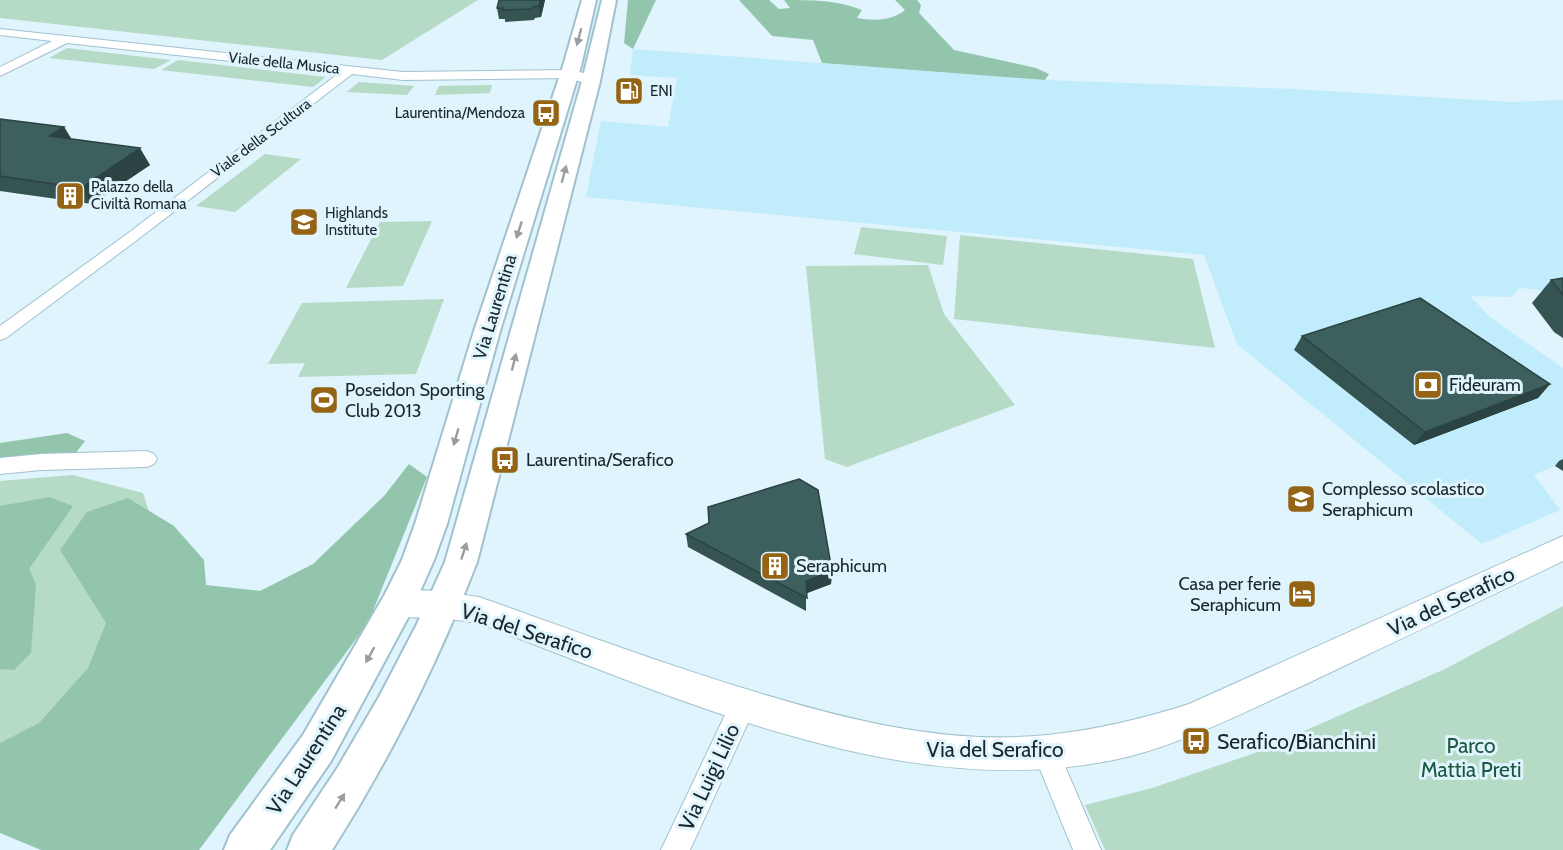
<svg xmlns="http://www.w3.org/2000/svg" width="1563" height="850" viewBox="0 0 1563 850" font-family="Cabin,sans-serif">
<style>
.built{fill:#c0ecfc}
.green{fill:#b5dbc7}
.forest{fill:#93c5ac}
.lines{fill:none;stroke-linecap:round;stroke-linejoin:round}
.minor-casing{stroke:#a0c2ce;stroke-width:2}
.tertiary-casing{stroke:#a0c2ce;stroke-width:2}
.secondary-casing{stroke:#a0c2ce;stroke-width:4}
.minor{fill:#fff;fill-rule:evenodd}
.tertiary{fill:#fff;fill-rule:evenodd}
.secondary{fill:#fff;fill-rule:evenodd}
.wall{fill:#345351}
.shaded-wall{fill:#2b4342}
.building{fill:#3d605e;stroke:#2b4342;stroke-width:1.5}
.oneway{fill:#989da0}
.labels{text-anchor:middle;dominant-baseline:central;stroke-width:6;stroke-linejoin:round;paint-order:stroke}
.far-street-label{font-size:15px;fill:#19262b;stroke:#dff4fc}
.far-poi-label{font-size:15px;fill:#19262b;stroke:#dff4fc;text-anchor:start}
.street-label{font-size:18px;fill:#19262b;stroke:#dff4fc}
.poi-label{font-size:18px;fill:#19262b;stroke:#dff4fc;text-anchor:start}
.near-street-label{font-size:21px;fill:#19262b;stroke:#dff4fc}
.near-poi-label{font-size:21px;fill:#19262b;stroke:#dff4fc;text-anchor:start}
.near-park-label{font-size:21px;fill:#1c573f;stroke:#dff4fc}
</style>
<rect width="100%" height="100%" fill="#dff4fc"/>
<path class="built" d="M 633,49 L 1045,80 L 1293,89 L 1512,102 L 1563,100 L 1563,292 L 1520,288 L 1512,297 L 1470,296 L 1490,317 L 1563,368 L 1563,462 L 1534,475 L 1560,510 L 1482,544 L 1237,344 L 1204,255 L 586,197 L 601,121 L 668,127 L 677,78 L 630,75 Z"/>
<path class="green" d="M 0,0 L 478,0 L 382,60 L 0,18 Z
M 67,48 L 171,60 L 154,69 L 49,58 Z
M 178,60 L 326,77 L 313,87 L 161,70 Z
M 359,82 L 414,86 L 407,95 L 347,92 Z
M 492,85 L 490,93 L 435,95 L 439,86 Z
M 265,154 L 301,159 L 235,212 L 196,206 Z
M 432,221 L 403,286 L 346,288 L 380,222 Z
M 861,227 L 947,236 L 943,265 L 854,254 Z
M 960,235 L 1193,259 L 1215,348 L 954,319 Z
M 928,265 L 944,314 L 1015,405 L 847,467 L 825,459 L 806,266 Z
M 444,299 L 416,374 L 298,377 L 305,363 L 268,364 L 302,303 Z
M 73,475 L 143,493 L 178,603 L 0,813 L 0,481 Z
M 1563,606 L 1563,850 L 1105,850 L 1085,805 L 1152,788 L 1252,754 L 1445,669 Z"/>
<path class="forest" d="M 628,0 L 656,0 L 633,49 L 624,43 Z
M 739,0 L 769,0 L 779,9 L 790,8 L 784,0 C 811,0 838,0 862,10 L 857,18 C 874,21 892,21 905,10 L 895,0 L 917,0 L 921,5 L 919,13 L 954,50 L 1036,68 L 1049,74 L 1045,80 L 822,63 L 813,40 L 772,36 Z
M 67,433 L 85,441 L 67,464 L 0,469 L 0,443 Z
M 409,464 L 427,477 L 368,623 L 199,850 L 41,850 L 0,833 L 0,743 L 39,723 L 88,668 L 106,623 L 60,550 L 87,512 L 128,498 L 174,526 L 204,560 L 206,585 L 260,591 L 313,564 L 384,496 Z
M 50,497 L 73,506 L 29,569 L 36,585 L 31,653 L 14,670 L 0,669 L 0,506 Z"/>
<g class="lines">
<g class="minor-casing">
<path id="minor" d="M 0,29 L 403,72 L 569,70 L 584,73 L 597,81 L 591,85 L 569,78 L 403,80 L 352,74 L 137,240 L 6,338 L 0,340 L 0,326 L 127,234 L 339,73 L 67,43 L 0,76 L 0,67 L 52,41 L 0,35 Z
M 147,451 L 154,454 L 157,459 L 154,464 L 147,467 L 41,470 L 0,474 L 0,458 L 41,454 Z
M 743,693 L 752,696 L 756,705 L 690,850 L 661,850 L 734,696 Z
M 1046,739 L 1055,743 L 1101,850 L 1073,850 L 1033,752 L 1037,743 Z"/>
</g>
<g class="tertiary-casing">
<path id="tertiary" d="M 1563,536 L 1563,561 C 1476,603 1389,645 1302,686 C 1246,711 1191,740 1131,756 C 913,810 679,698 478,623 L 443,618 L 398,617 L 387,613 L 383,604 L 387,595 C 415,585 450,593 479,597 C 564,627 649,659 736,686 C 836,717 942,746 1047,735 C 1096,730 1142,719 1189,704 Z"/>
</g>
<g class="secondary-casing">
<path id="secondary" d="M 582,0 L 596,0 L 581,66 L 500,331 L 447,524 L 434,560 L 410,614 L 331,761 L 270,850 L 224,850 L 230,835 L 303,735 L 385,594 L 402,560 L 415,524 L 474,331 L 563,66 Z
M 602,0 L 616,0 L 600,81 L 477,562 C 438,662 390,759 332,850 L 287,850 L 293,835 L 338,767 L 379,697 L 416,626 L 445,562 L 582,81 Z"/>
</g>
<use href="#minor" class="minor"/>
<use href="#tertiary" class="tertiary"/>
<use href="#secondary" class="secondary"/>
</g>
<path class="wall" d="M 545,0 L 541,17 L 535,18 L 534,20 L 505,22 L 505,19 L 499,19 L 497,8 Z
M 0,119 L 64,127 L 71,139 L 150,165 L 92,204 L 0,191 Z
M 1563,278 L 1563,338 L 1554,332 L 1532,303 L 1551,280 Z
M 1302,336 L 1550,384 L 1538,398 L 1414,445 L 1294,350 Z
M 1563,459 L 1563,471 L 1555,466 L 1559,461 Z
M 686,534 L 832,571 L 831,584 L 806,593 L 806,611 L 688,547 Z"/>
<path class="shaded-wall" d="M 540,0 L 545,0 L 541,17 L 539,6 Z
M 64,127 L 74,143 L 49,136 Z
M 140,148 L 150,165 L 92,204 L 81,188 Z
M 1550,384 L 1538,398 L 1414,445 L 1425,432 Z
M 832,571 L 831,584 L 805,594 L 806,581 Z"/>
<path class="building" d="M 499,0 L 540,0 L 539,6 L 533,7 L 532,9 L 503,10 L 503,8 L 497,8 Z
M 0,119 L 64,127 L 49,136 L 140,148 L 81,188 L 0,176 Z
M 1563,278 L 1563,295 L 1551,280 Z
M 1420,298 L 1550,384 L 1425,432 L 1302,336 Z
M 799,479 L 818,490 L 832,571 L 806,581 L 807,598 L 686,534 L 709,523 L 708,507 Z"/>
<defs><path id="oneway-solid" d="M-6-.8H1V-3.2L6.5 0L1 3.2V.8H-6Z" transform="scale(1.5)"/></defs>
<g class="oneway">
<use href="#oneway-solid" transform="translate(579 37) rotate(105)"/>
<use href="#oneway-solid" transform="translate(564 174) rotate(-75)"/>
<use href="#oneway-solid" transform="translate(519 230) rotate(108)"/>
<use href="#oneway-solid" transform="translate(514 362) rotate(-76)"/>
<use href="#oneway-solid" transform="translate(456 437) rotate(106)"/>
<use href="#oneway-solid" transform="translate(464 551) rotate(-72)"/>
<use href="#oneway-solid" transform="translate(370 655) rotate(119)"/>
<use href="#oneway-solid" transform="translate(340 801) rotate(-58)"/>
</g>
<defs>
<g id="fuel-square" transform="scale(1.5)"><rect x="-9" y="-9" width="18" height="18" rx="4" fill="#946313" stroke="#dff4fc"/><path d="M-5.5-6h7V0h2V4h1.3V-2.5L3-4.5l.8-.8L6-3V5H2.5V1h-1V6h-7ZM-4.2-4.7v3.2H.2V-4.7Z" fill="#fff"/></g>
<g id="bus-square" transform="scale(1.5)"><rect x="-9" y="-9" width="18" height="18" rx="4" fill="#946313" stroke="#dff4fc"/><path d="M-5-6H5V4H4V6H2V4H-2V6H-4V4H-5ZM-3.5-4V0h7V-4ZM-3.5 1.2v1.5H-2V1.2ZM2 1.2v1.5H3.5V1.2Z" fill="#fff"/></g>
<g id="building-square" transform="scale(1.5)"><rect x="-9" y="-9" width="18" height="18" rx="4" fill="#946313" stroke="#dff4fc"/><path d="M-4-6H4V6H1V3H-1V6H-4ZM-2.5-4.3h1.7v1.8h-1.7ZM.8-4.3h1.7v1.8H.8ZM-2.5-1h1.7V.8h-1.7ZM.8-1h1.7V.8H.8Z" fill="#fff"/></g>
<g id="school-square" transform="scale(1.5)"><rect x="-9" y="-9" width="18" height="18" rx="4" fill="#946313" stroke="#dff4fc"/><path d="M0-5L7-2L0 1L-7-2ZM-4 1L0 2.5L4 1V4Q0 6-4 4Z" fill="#fff"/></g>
<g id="bank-square" transform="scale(1.5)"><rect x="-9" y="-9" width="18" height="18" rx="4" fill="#946313" stroke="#dff4fc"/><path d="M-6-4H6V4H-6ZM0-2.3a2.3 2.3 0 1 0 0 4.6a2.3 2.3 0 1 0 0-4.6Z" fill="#fff"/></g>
<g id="stadium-square" transform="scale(1.5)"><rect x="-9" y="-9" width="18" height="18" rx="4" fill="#946313" stroke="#dff4fc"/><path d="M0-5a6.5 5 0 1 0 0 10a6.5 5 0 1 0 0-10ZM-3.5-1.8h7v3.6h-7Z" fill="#fff"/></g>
<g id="hotel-square" transform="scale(1.5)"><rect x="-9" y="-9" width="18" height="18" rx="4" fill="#946313" stroke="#dff4fc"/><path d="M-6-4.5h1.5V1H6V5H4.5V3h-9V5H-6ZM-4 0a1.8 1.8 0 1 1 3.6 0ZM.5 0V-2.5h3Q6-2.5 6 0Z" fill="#fff"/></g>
</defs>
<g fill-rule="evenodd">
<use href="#fuel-square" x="629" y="91"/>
<use href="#bus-square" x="546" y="113"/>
<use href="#building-square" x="70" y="196"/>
<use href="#school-square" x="304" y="222"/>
<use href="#bank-square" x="1428" y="385"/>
<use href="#stadium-square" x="324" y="400"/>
<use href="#bus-square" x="505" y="460"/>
<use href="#school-square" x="1301" y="499"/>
<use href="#building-square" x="775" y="566"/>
<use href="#hotel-square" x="1302" y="594"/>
<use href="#bus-square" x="1196" y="741"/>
</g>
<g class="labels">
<g class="far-street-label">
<text transform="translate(284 63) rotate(6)">Viale della Musica</text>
<text transform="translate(261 138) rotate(-37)">Viale della Scultura</text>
</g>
<g class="far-poi-label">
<text x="650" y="91">ENI</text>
<text x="525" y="113" text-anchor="end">Laurentina/Mendoza</text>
<text x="91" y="187">Palazzo della<tspan x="91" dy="17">Civiltà Romana</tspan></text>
<text x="325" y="213">Highlands<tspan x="325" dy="17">Institute</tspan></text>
</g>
<g class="street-label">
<text transform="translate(495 307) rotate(-73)">Via Laurentina</text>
</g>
<g class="poi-label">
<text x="1449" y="385">Fideuram</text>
<text x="345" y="390">Poseidon Sporting<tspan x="345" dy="21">Club 2013</tspan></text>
<text x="526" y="460">Laurentina/Serafico</text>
<text x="1322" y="489">Complesso scolastico<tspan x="1322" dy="21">Seraphicum</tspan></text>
<text x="796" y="566">Seraphicum</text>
<text x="1281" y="584" text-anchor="end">Casa per ferie<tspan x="1281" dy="21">Seraphicum</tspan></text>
</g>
<g class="near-street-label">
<text transform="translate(1451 601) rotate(-25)">Via del Serafico</text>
<text transform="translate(527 631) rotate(18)">Via del Serafico</text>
<text x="995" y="749">Via del Serafico</text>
<text transform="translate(306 759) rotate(-57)">Via Laurentina</text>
<text transform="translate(709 777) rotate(-65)">Via Luigi Lilio</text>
</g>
<g class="near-poi-label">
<text x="1217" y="741">Serafico/Bianchini</text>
</g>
<g class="near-park-label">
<text x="1471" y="745">Parco<tspan x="1471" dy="24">Mattia Preti</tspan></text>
</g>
</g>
</svg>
